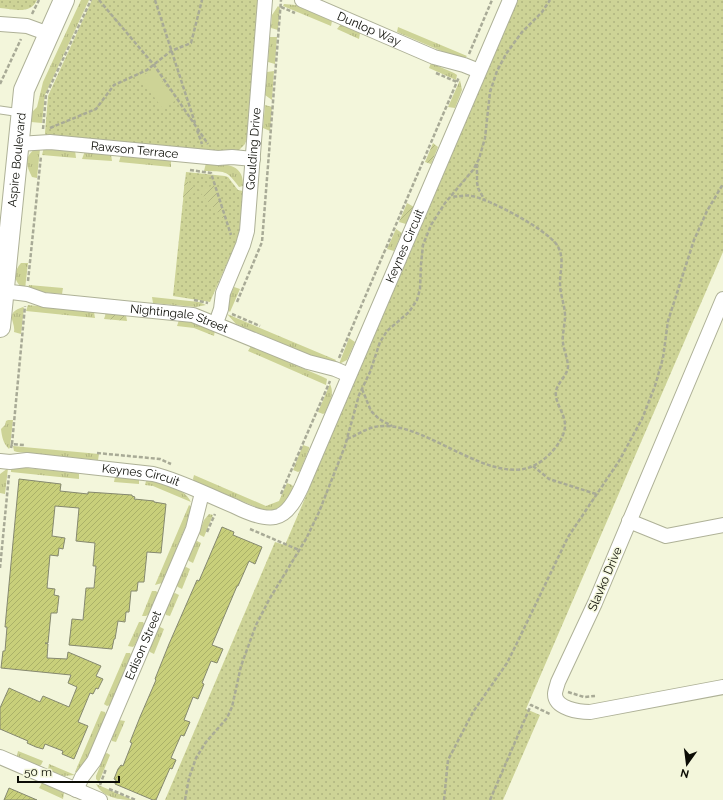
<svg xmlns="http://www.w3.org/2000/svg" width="723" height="800" viewBox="0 0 723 800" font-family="Raleway,sans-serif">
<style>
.grass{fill:url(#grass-tufts)}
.park{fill:url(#park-dots)}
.garden{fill:url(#garden-furrows)}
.pitch{fill:#cdd396}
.building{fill:url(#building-hatch);stroke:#85886f}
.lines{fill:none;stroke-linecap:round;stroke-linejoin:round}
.lane-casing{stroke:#aeb197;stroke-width:9}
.street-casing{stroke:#aeb197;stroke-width:16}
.secondary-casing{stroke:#aeb197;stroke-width:22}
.path{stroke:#a8aa96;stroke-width:2.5;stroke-dasharray:4 2;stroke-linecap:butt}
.lane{stroke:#fff;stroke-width:7}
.street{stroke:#fff;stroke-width:14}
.secondary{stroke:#fff;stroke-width:20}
.labels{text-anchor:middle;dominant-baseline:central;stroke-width:3;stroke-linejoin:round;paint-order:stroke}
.street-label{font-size:12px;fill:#0b0c05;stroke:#f3f6db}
</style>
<defs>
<pattern id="grass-tufts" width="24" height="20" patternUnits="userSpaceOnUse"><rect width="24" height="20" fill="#cdd396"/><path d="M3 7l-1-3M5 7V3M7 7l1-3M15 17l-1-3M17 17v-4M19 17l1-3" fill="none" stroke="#afb480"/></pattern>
<pattern id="park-dots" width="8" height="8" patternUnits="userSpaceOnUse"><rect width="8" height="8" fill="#cdd396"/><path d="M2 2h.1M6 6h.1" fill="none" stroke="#afb480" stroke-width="1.8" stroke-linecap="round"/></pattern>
<pattern id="garden-furrows" width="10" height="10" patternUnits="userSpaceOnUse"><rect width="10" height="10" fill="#cdd396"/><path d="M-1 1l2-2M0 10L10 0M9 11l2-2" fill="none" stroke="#afb480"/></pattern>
<pattern id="building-hatch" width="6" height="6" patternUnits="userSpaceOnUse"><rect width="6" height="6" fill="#c8cf7a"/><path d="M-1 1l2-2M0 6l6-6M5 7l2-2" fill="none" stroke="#aab168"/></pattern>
</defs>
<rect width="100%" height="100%" fill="#f3f6db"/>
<path class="grass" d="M 81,0 L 89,0 L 45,95 L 42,123 L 31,122 L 32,112 L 37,107 L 43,82 Z
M 284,4 L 295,5 L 332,21 L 331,26 L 283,6 Z
M 278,6 L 280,8 L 278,30 L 271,28 L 272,15 Z
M 341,24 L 360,33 L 359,39 L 337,29 Z
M 398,27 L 467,56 L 463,60 L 460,59 L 397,32 Z
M 270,37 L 277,37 L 275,64 L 268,62 Z
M 431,63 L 454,73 L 457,75 L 456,80 L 429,68 Z
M 274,71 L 272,100 L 265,95 L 267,72 Z
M 460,80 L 462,90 L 455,108 L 448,107 Z
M 265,105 L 272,107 L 270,131 L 263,128 Z
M 44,147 L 75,150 L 76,158 L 42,155 Z
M 36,148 L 40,149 L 37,178 L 32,177 C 26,165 23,158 36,148 Z
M 85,151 L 111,154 L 112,161 L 82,159 Z
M 121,155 L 171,160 L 171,167 L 119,162 Z
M 206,163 C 224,165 244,162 243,186 L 239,187 C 226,169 225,172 204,171 Z
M 396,229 L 402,233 L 394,251 L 387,249 Z
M 21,263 L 28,263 L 25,289 C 13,283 13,272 21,263 Z
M 29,285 L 63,288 L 62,294 L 30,291 L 28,288 Z
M 234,287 L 240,289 L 230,312 L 226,308 L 227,301 Z
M 152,297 L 199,302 L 206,305 L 196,307 L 153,303 Z
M 28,305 L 94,312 L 95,318 L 26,311 Z
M 23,307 L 24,308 L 21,334 L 14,332 C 16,321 3,314 23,307 Z
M 227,314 L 336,360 L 333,364 L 324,361 L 236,324 Z
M 179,320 L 193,322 L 215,330 L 214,336 L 194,328 L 177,326 Z
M 349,338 L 355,342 L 347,360 L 339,364 Z
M 251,346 L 323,377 L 327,379 L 326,385 L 248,351 Z
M 330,384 C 335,395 329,403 325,413 L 323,414 L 318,412 Z
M 8,420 L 13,420 L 10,447 L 9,449 C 3,443 2,437 1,429 L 5,425 L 6,421 Z
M 303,445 L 309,447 L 309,449 L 300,471 L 298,472 L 293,470 Z
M 13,446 L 99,454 L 98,460 L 17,452 L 14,451 Z
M 17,467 L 77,473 L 79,474 L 79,479 L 11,472 L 11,468 Z
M 8,468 L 5,494 L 0,493 L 0,474 Z
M 194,475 L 266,506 L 279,501 L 287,483 L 292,485 L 293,487 C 287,503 281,513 263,510 L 194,481 L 193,479 Z
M 115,477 L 138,479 L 139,480 L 139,484 L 114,482 Z
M 148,480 C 161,482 186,489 191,502 L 153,486 L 145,485 L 146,481 Z
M 189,505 L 193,508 L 190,516 L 162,583 L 155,585 Z
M 209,514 L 213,515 L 204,537 L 200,535 L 199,533 L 204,520 Z
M 197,541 L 201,543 L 193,563 L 189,561 L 188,559 L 195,542 Z
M 186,567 L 190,569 L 182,589 L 178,587 L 176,585 L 184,568 Z
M 152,591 L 156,591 L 158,593 L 149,614 L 146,616 L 142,616 Z
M 175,593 L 179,595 L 170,616 L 166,615 L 165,612 L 173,594 Z
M 139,622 L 143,622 L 144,624 L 135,645 L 133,647 L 128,646 Z
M 160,627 L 164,629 L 154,654 L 150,652 L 149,649 L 158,628 Z
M 126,653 L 130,653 L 131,655 L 110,705 L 107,706 L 104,704 Z
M 101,711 L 105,712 L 106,715 L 84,766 L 79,773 L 75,772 Z
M 119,720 L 125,721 L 116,742 L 112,741 L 111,738 Z
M 18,751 L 43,761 L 41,765 L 39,766 L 17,756 Z
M 107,753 L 110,755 L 99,782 L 96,779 L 96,776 L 105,754 Z
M 49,764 L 75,775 L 64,776 L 48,770 Z
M 42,783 L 64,793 L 63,799 L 39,788 Z
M 96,784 L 133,800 C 120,800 103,798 96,784 Z"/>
<path class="park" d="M 0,0 L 37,0 C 30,15 14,9 0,8 Z
M 92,0 L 258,0 L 247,137 L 245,144 L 236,153 L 46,136 L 45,133 L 48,96 Z
M 518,0 L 723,0 L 723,252 L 526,709 L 540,715 L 503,800 L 165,800 L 275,542 L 285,545 Z
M 186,172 L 225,176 L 228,177 L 238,190 L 243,191 L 239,236 L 210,302 L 173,296 Z"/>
<path class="garden" d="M 433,143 L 438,147 L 431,164 L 425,162 Z
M 185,179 L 197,192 L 183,198 Z
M 214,185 L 226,222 L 199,191 Z
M 407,203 L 414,207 L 406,224 L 399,222 Z
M 106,313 L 126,315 L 127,321 L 104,319 Z"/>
<path class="pitch" d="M 153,69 L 176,100 L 163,109 L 140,78 Z"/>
<path class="building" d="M 19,479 L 61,484 L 60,491 L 88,494 L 88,492 L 132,495 L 132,496 L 135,497 L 134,499 L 154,501 L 154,502 L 166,504 L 161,553 L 147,552 L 144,582 L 138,582 L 137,591 L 131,591 L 129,612 L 126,612 L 125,622 L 118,621 L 115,639 L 114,639 L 112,649 L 69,645 L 72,619 L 83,620 L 86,588 L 94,588 L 96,566 L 93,566 L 95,543 L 76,541 L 79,508 L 55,506 L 52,536 L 65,538 L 63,549 L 59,548 L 58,556 L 50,555 L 47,588 L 55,589 L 54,595 L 59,596 L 57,613 L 51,613 L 48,643 L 45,643 L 48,644 L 47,658 L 67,659 L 68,652 L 101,666 L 96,676 L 103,679 L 98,689 L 96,688 L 93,694 L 90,693 L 78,722 L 88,726 L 74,759 L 62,754 L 63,751 L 45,744 L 43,749 L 36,747 L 27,743 L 28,741 L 0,729 L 0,708 L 9,688 L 40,702 L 43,696 L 69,707 L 77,687 L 68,683 L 71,675 L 1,668 L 3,651 L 5,651 L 7,627 L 5,627 Z
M 222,527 L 234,532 L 233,535 L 262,547 L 255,564 L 249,561 L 238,586 L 237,586 L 212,645 L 223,649 L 217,663 L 211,661 L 202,683 L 204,684 L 198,699 L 193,697 L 184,720 L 190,722 L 184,736 L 181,735 L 171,758 L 176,760 L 172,769 L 170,768 L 156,800 L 153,800 L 115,784 L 116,780 L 114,779 L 118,769 L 121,765 L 123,766 L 132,743 L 130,742 L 140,717 L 156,680 L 155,679 L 169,644 L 197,580 L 199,581 Z
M 9,788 L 37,800 L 4,800 Z"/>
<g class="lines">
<g class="lane-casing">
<path id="lane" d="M 0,110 L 21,113"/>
</g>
<g class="street-casing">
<g id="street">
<path id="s1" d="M 302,0 L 434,57 L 464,65 L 479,71"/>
<path d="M 0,24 L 27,26 L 49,34"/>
<path id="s2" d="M 18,144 L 50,142 L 218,158 L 232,157 L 253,159"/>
<path id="s3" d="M 3,291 L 27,294 L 44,300 L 193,315 L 308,362 L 335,369 L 349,375"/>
<path d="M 723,299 L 595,603 L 558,682 C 557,686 555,691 555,694 C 555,709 580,712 590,712 L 723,687"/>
<path id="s4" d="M 216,323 L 221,309 L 223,293 L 243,245 L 247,231 L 265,0"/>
<path id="s5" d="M 0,461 L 10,462 L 27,460 L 153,474 C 181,481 207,495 234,506 C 244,511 263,520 275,517 C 288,515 297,497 302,486 L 510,0"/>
<path d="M 629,521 L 666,536 L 723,525"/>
<path d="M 0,757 L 100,800"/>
<path id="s6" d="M 76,790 L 82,777 L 94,761 L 193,529 L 202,493"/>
</g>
</g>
<g class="secondary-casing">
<g id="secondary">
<path id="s7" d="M 0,327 L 24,90 L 64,0"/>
</g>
</g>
<path class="path" d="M 99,0 L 154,65 L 208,144
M 155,0 L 195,123
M 281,7 L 295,13
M 32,14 L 39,0
M 469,54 L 492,0
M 436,73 L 457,82
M 0,84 L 21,39
M 50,128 L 96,109 L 114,85 L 147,70 L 171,51 L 191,43 L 202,0
M 43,129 L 46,95 L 91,0
M 197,130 L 202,144
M 477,164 L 477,182 L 478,188 L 485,201
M 190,170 L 211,173 L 231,235
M 28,281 L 41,156
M 194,300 L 208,303
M 237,302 L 262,242 L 281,0
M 232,314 L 260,326
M 339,358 L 459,77
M 362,389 L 371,411 L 379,419 L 392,426
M 347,439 C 360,434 368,426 384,426 C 430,425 492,487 535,465 C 547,459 560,445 564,432 C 569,416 554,405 556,391 C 558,382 567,376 568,367 C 568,359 564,351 563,343 C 562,334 565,325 565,316 C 565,305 560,295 560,283 C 560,270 565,258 557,245 C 546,229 491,200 472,196 C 464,194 458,198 451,196
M 12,444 L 25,306
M 11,448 L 12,444 L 24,445
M 97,453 L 160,459 L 171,464
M 533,466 L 549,479 L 596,494
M 281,494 L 330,381
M 250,529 L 299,550
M 207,532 L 215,514
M 0,568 L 9,475
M 568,692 L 584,697 L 595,696
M 100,785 L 106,769
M 109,789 L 136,800
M 185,800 L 189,778 L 196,758 L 206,742 L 227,718 L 232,707 L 241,666 L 256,625 L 270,598 L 306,539 L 319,512 L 345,446 L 359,395 L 370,372 L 380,342 L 387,331 L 409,312 L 417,300 L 420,289 L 421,264 L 423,245 L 431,225 L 445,203 L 473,170 L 479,159 L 485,138 L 490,92 L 497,71 L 506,54 L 522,32 L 542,12 L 550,0
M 444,800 L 448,760 L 473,712 L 507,663 L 516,645 L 568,537 L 619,461 L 642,419 L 655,386 L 663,358 L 668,321 L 694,240 L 707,211 L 723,184
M 490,800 L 531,705 L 550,714"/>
<use href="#lane" class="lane"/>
<use href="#street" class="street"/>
<use href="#secondary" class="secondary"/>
</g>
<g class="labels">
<g class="street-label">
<text stroke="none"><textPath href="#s1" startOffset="73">Dunlop Way</textPath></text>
<text stroke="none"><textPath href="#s4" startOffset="180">Goulding Drive</textPath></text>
<text stroke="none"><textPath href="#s2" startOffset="117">Rawson Terrace</textPath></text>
<text stroke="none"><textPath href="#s7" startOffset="168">Aspire Boulevard</textPath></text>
<text stroke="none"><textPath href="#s5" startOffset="588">Keynes Circuit</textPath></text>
<text stroke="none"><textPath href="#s3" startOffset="179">Nightingale Street</textPath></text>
<text stroke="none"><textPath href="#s5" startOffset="142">Keynes Circuit</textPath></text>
<text transform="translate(605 579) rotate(-67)">Slavko Drive</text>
<text stroke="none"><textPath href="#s6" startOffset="160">Edison Street</textPath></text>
</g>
</g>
<g transform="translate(687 764) rotate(194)" stroke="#f3f6db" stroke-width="3" paint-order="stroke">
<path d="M0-3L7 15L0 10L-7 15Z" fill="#0b0c05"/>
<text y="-6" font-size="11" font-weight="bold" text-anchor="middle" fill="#0b0c05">N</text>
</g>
<path d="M18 776v6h101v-6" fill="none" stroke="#0b0c05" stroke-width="2"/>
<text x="24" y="776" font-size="12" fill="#0b0c05" stroke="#f3f6db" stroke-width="3" paint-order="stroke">50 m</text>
</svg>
